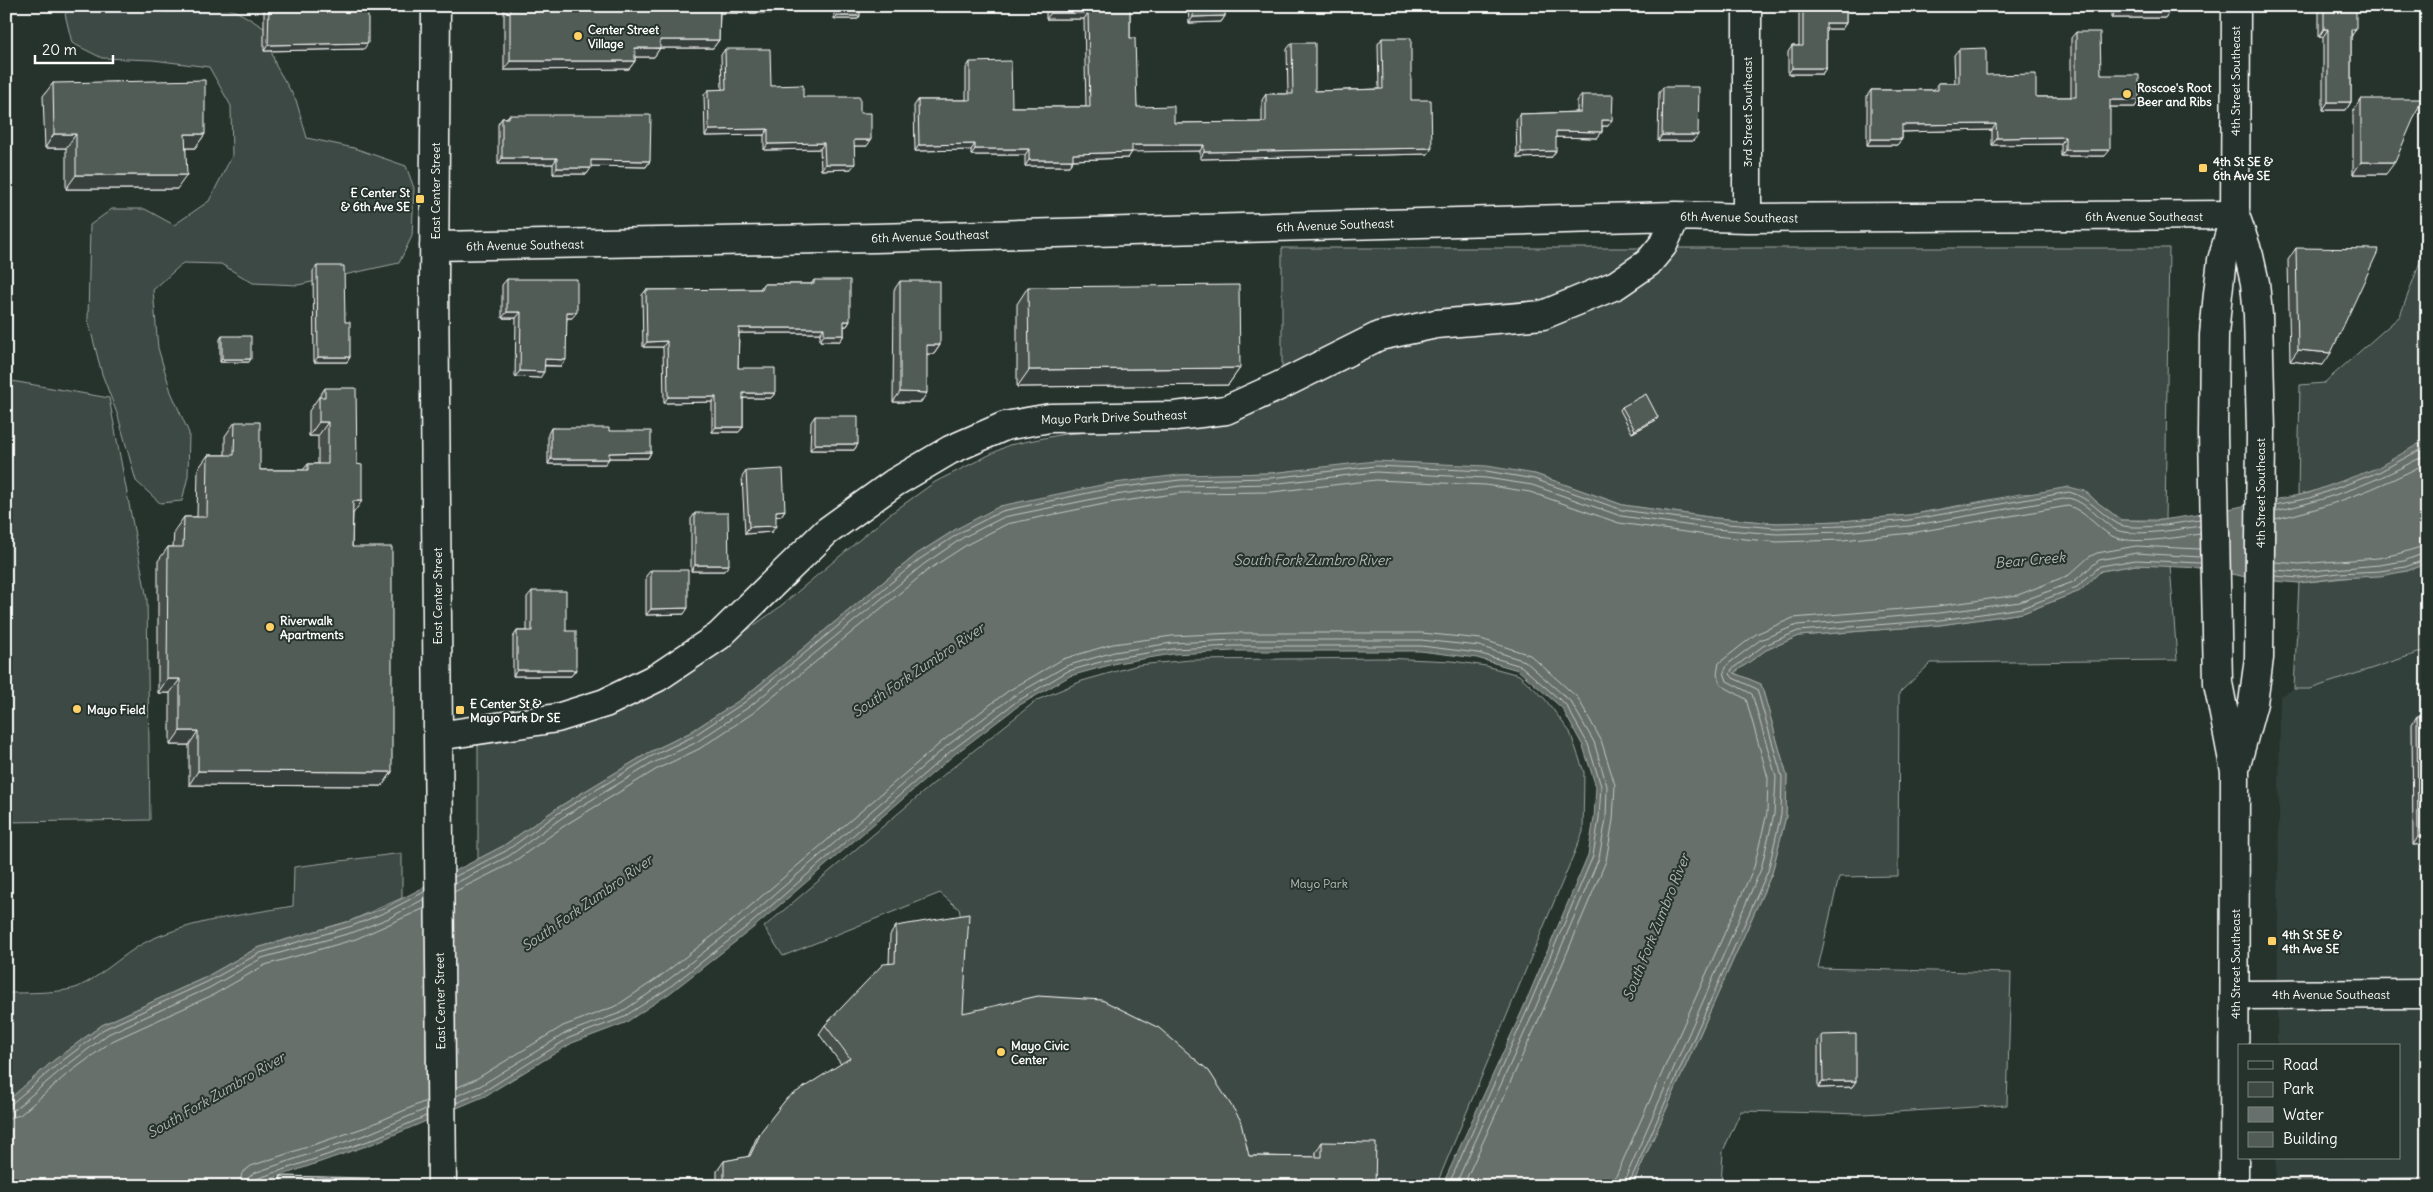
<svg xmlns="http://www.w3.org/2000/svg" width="2433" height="1192" viewBox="0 0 2433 1192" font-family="Delius,sans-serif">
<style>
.built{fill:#333f3a}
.green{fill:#3e4944;stroke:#9ea4a2}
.water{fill:#67706c;stroke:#a4a9a7}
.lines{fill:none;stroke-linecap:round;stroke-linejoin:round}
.shore{stroke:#c2c6c4;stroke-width:1}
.minor-casing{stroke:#fff;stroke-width:31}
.major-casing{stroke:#fff;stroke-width:31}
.minor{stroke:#26332d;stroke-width:28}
.major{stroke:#26332d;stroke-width:28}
.wall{fill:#464f4b;stroke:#fff}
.shaded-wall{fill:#39403d;stroke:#fff}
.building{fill:#515c57;stroke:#fff}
.poi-dot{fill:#ffd166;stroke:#26332d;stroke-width:2}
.labels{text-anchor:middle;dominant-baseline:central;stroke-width:4;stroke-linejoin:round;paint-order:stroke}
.poi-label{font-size:12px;font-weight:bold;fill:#fff;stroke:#26332d;text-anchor:start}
.street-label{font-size:12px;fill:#fff;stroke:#26332d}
.park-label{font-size:12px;fill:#bbbfbe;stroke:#26332d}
.water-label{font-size:14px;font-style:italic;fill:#b3b8b6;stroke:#26332d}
</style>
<rect width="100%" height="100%" fill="#26332d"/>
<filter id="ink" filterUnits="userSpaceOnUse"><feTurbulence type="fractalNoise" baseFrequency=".02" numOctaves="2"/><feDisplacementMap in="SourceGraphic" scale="10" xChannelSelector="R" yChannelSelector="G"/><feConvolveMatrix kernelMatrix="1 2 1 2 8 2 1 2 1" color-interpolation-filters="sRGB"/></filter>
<g filter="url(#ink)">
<path class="built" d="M 2427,650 L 2427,1186 L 2276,1186 L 2276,1158 L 2399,1158 L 2399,1046 L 2277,1046 L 2280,696 L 2294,689 L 2310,689 Z"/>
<path class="green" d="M 74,6 L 151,6 C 174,22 195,3 219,6 C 235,8 251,20 264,28 L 276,66 L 296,100 L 307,138 L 354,148 L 406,166 L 414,188 L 412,236 L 399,263 L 298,285 L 253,283 L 221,264 L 183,263 L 153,290 L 158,348 L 171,392 L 189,433 L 188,476 L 182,501 L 160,503 L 136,481 L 118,416 L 102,374 L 88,320 L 90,225 L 112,209 L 145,209 L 174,225 L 209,201 L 232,156 L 231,106 L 209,67 L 153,60 L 102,58 L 72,43 L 65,14 Z
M 2427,243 L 2427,439 C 2400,463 2334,488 2298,495 L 2300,385 L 2324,383 L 2400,316 Z
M 1282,248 L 2169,248 L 2165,520 L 2121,520 L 2097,502 L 2085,491 L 2020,494 L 1909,515 L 1842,521 L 1777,523 L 1716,518 L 1623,505 L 1535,474 L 1322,468 L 1271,473 L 1179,475 L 958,528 L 917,554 L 743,698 L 689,733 L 648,753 L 557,808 L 503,846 L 478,859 L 478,740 L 726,645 L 777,609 L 890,514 L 935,482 L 1009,445 L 1064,434 L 1203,424 L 1278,404 L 1282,369 Z
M 6,380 L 109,398 L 147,599 L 150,820 L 6,822 Z
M 2427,563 L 2427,650 L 2310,689 L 2294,689 L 2299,583 L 2407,571 Z
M 2136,565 L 2170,565 L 2177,660 L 1931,663 L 1899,693 L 1898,876 L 1839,877 L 1818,968 L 2011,973 L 2007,1105 L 1864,1114 L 1741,1111 L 1723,1151 L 1721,1186 L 1632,1186 L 1772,873 L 1786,816 L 1787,776 L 1761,684 L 1734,673 L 1766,650 L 1799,636 L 1940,625 L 2023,613 L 2080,591 L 2101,571 Z
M 1383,658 L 1452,661 L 1486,666 L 1519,675 L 1545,699 L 1570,732 L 1584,772 L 1583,832 L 1436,1186 L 1369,1186 L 1316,1152 L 1315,1166 L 1242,1165 L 956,1022 L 962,923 L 959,909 L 940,893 L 783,956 L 764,927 L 947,772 L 1037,700 L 1082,681 L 1138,665 L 1190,660 Z
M 402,853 L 402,898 L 350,921 L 257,948 L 204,978 L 102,1025 L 53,1061 L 6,1102 L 6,993 C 24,993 63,993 78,987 C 106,974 129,947 159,936 C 202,919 248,914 293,906 L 294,867 Z"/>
<path class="water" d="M 2427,439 L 2427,563 L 2407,571 L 2380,576 L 2339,578 L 2299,583 L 2261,580 L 2201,568 L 2136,565 L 2101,571 L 2080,591 L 2023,613 L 1940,625 L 1799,636 L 1766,650 L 1734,673 L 1761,684 L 1787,776 L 1786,816 L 1772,873 L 1632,1186 L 1442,1186 L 1522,1011 L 1588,855 L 1594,818 L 1596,787 L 1583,746 L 1562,708 L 1518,670 L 1477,658 L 1420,651 L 1234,651 L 1173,654 L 1117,663 L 1070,676 L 1018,706 L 955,754 L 753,928 L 670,993 L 625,1023 L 572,1043 L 485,1096 L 372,1144 L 251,1186 L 6,1186 L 6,1102 L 53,1061 L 102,1025 L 204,978 L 257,948 L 350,921 L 384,908 L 503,846 L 557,808 L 648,753 L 689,733 L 743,698 L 917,554 L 958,528 L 1000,506 L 1106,484 L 1179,475 L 1271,473 L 1375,461 L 1487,466 L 1535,474 L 1623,505 L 1716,518 L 1777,523 L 1842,521 L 1909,515 L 2069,487 L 2085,491 L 2097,502 L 2121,520 L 2155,521 L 2203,514 L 2309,493 L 2377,468 Z"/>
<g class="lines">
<path class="shore" d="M 2275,505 L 2310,498 L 2379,472 L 2427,446
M 2275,511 C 2329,500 2379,481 2427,454
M 2275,519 C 2329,508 2378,488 2427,463
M 2275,562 L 2299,564 L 2378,558 L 2401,553 L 2427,545
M 2275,570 L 2299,572 L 2379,565 L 2404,561 L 2427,552
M 2275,576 L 2299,578 L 2339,573 L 2380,571 L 2405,567 L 2427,559
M 454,877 L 506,851 L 560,812 L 650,757 L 692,737 L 745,702 L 920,559 L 961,532 L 1002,511 L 1107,489 L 1180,480 L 1271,478 L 1376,466 L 1486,471 L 1534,479 L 1622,510 L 1715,523 L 1777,528 L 1842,526 L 1909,520 L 2069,492 C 2089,497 2100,514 2118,524 C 2133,532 2182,522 2200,520
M 454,884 L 509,856 L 563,817 L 653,763 L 695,743 L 749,707 L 924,564 L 964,537 L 1004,517 L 1108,496 L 1180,486 L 1271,484 L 1376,472 L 1486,478 L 1532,485 L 1621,516 L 1714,529 L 1777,534 L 1843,532 L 1910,526 L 2069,498 C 2086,502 2099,519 2114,529 C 2130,538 2181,529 2200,526
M 454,892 L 512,863 L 567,824 L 657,769 L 699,749 L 753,713 L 928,570 L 968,544 L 1007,524 L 1109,503 L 1181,493 L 1272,492 L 1376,480 L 1485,485 L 1530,492 L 1619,523 L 1714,536 L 1777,542 L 1843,540 L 1911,533 L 2068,506 C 2083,509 2098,529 2112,536 C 2130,546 2180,537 2200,534
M 456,1088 L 476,1079 L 563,1026 L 616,1006 L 658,978 L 741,914 L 944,740 L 1008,691 L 1063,659 L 1113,644 L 1172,636 L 1234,633 L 1422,633 L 1481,639 L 1530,655 L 1578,698 L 1601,740 L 1615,785 L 1613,820 L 1606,861 L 1539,1019 L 1463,1186
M 456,1096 L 480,1086 L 566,1033 L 620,1013 L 663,984 L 746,919 L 948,745 L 1012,697 L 1066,666 L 1114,652 L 1172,643 L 1234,640 L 1421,640 L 1479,646 L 1525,661 L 1571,702 L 1594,742 L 1607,786 L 1606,819 L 1599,858 L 1532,1016 L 1455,1186
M 456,1103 L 483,1092 L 569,1038 L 622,1018 L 667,989 L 750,924 L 952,750 L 1016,702 L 1068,671 L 1115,658 L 1173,649 L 1234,646 L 1421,646 L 1478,653 L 1521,666 L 1566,705 L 1588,744 L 1601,786 L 1599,818 L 1593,856 L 1526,1013 L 1448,1186
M 6,1105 L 11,1104 L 57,1065 L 104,1029 L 207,982 L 260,953 L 352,926 L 386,912 L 424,892
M 6,1112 L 15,1109 L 61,1070 L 108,1034 L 209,988 L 262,958 L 354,932 L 389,918 L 424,899
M 6,1119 L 20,1115 L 65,1076 L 112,1041 L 213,995 L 265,965 L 356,939 L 425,908
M 239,1186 L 242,1173 L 251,1166 L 366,1127 L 426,1101
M 246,1186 L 248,1178 L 254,1173 L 368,1134 L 426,1109
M 253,1186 L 256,1179 L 371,1140 L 426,1116
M 1614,1186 L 1616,1176 L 1754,867 L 1767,813 L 1768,778 L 1746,699 L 1721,685 L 1717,674 L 1719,663 L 1756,634 L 1793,618 L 1938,606 L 2018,595 L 2069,575 L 2089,557 L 2097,553 L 2136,546 L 2200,549
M 1622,1186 L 1761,869 L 1774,814 L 1776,777 L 1752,694 L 1727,681 L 1724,672 L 1728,664 L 1760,640 L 1797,625 L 1939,613 L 2020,602 L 2073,582 L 2099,560 L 2136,553 L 2200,557
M 1628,1186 L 1768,871 L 1781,815 L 1782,777 L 1757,689 L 1733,678 L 1730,674 L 1732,669 L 1763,646 L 1798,631 L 1940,620 L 2022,608 L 2077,587 L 2100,566 L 2136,560 L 2201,563"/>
<g class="minor-casing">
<path id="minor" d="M 436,6 L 434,280 L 442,1186
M 1747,6 L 1747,218
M 434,246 L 875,238 L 1676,216 L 1747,218 L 2235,215
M 438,736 L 557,718 L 605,703 L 658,677 L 719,636 L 826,532 L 894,483 L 950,450 L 1005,426 L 1050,418 L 1175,416 L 1226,410 L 1279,386 L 1379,336 L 1436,324 L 1543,315 L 1616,285 L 1648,263 L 1663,245 L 1676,216
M 2236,995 L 2427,994"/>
</g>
<g class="major-casing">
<path id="major" d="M 2235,215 L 2249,256 L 2255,283 L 2258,315 L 2261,430 L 2259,658 L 2253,703 L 2236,765
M 2234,1186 L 2235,771 L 2218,683 L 2213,433 L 2214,335 L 2218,293 L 2222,260 L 2235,215 L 2236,6"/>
</g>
<use href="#minor" class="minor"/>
<use href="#major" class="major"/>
</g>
<path class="wall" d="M 264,6 L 368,6 L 364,49 L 264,51 Z
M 504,6 L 783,6 L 778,13 L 720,13 L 719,40 L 713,48 L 660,48 L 654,57 L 635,57 L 635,61 L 629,69 L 504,70 Z
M 834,6 L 860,6 L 858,19 L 834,19 Z
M 1046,6 L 1130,6 L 1130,38 L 1137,107 L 1174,123 L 1262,122 L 1262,100 L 1266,94 L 1288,94 L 1287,49 L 1292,43 L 1315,91 L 1379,89 L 1378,44 L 1382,38 L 1411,100 L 1428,154 L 1200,159 L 1200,151 L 1132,151 L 1128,158 L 1073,160 L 1069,166 L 1025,166 L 1025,155 L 971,155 L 971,150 L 915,151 L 914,106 L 918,100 L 966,100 L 966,68 L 970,62 L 1012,107 L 1086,107 L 1084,19 L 1046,19 Z
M 1188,6 L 1225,6 L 1225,16 L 1221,22 L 1189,23 Z
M 1799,6 L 1846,6 L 1846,23 L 1842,29 L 1826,29 L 1826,68 L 1822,74 L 1788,74 L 1788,52 L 1792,46 L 1799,46 Z
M 2111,6 L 2169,6 L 2169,12 L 2165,18 L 2111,18 Z
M 2319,6 L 2356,6 L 2351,37 L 2351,102 L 2346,110 L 2323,110 L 2323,37 L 2319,37 Z
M 2076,32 L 2101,75 L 2139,100 L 2135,107 L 2110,107 L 2105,156 L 2061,156 L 2061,144 L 1992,145 L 1992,130 L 1902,132 L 1902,139 L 1897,145 L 1867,145 L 1867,96 L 1871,90 L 1933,90 L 1938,83 L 1955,83 L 1954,55 L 1959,49 L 1986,75 L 2036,97 L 2071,97 L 2071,38 Z
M 725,49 L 771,86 L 803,97 L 860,113 L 867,146 L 854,146 L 851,169 L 821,170 L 820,149 L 764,150 L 764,135 L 705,136 L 704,95 L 708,90 L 722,90 L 721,55 Z
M 53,83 L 205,134 L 195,148 L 186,148 L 177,189 L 66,189 L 66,148 L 45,148 L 43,96 Z
M 1663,87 L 1693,141 L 1658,141 L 1659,93 Z
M 1582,95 L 1608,126 L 1602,126 L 1602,132 L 1597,138 L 1556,137 L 1552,157 L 1517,158 L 1516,120 L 1520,114 L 1577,112 L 1577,101 Z
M 2361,99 L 2386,174 L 2353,174 L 2353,111 Z
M 509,115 L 650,161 L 646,167 L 591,166 L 587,174 L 553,174 L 553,164 L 498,164 L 498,124 L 502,118 L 506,118 Z
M 2296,248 L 2323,365 L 2290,361 L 2288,260 Z
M 317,266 L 345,322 L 350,357 L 347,362 L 314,362 L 313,271 Z
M 507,279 L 572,318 L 567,318 L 561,366 L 544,366 L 540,378 L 515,377 L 516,318 L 502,318 L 502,285 Z
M 814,280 L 850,321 L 847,326 L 844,326 L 844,335 L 840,341 L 820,341 L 820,333 L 739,333 L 738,368 L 775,393 L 771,398 L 743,398 L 743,427 L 739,432 L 712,432 L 712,402 L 664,403 L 663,347 L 643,347 L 642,295 L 646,290 L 760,289 L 763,284 L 811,284 Z
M 900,281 L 940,345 L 934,354 L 927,354 L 921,402 L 893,402 L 894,290 Z
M 1028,287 L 1240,368 L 1228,385 L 1017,387 L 1017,304 Z
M 222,336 L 249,362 L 220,362 L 220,339 Z
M 325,388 L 353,514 L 352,547 L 392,772 L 382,786 L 189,785 L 189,745 L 170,745 L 170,693 L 158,693 L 158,561 L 168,547 L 173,547 L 174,531 L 184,517 L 197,517 L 198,469 L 208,455 L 225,455 L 225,436 L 235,422 L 260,470 L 303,470 L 308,464 L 318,464 L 318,436 L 309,436 L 309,411 Z
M 1622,407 L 1658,417 L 1656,420 L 1632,433 L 1620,410 Z
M 815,416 L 858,444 L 854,450 L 810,450 L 811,422 Z
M 551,428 L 609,431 L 651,452 L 648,458 L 609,458 L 605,464 L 548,464 L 548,434 Z
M 746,471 L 785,510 L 781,516 L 776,516 L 772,532 L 745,534 L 742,477 Z
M 695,513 L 729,565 L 724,571 L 691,571 L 691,519 Z
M 651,570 L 684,614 L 646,615 L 646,576 Z
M 532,591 L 566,631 L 576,670 L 571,676 L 513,676 L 513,637 L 517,631 L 527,631 L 527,597 Z
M 2417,716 L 2427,844 L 2413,845 L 2412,724 Z
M 896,926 L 963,1013 L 1249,1156 L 1316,1157 L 1316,1152 L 1322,1142 L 1375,1186 L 717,1186 L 717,1171 L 724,1161 L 748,1157 L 756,1139 L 762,1130 L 841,1064 L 819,1034 L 825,1025 L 889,964 L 890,935 Z
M 1822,1035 L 1856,1081 L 1852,1087 L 1818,1088 L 1818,1041 Z
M 281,1176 L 370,1186 L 275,1186 Z
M 2298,1179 L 2427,1186 L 2293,1186 Z"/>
<path class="shaded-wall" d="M 718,6 L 783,6 L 778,13 L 714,13 Z
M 2115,12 L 2169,12 L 2165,18 L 2111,18 Z
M 1051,13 L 1088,13 L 1084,19 L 1046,19 Z
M 837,16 L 860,16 L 858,19 L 834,19 Z
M 1225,16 L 1221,22 L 1189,23 L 1193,17 Z
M 1826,23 L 1846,23 L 1842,29 L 1822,29 Z
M 2324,29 L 2328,29 L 2323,37 L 2319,37 Z
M 2351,29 L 2356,29 L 2351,37 Z
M 660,40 L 719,40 L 713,48 L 654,48 Z
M 368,43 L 364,49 L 264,51 L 268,45 Z
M 635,48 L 660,48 L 654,57 L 629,57 Z
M 510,61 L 635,61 L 629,69 L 504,70 Z
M 1792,68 L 1826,68 L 1822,74 L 1788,74 Z
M 2110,100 L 2139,100 L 2135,107 L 2105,107 Z
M 2328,102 L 2351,102 L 2346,110 L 2323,110 Z
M 1602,120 L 1612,120 L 1608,126 L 1598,126 Z
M 1996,124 L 1992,130 L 1897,132 L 1902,125 Z
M 768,129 L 764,135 L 705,136 L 709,130 Z
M 1556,131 L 1602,132 L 1597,138 L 1551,137 Z
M 54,134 L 76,134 L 66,148 L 45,148 Z
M 185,134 L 205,134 L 195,148 L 176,148 Z
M 1662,135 L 1698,135 L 1693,141 L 1658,141 Z
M 2065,137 L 2061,144 L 1992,145 L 1997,138 Z
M 1871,139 L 1902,139 L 1897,145 L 1867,145 Z
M 854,140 L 871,140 L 867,146 L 850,146 Z
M 824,143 L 820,149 L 764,150 L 768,144 Z
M 975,144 L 971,150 L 915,151 L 919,145 Z
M 1132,145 L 1204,145 L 1200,151 L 1128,152 Z
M 1432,148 L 1428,154 L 1200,159 L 1204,152 Z
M 975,149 L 1029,149 L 1025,155 L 971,155 Z
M 2065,150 L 2110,150 L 2105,156 L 2061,156 Z
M 1556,151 L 1552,157 L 1517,158 L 1521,152 Z
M 1132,152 L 1128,158 L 1069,160 L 1073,154 Z
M 502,158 L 557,158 L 553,164 L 498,164 Z
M 591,160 L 650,161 L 646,167 L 587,166 Z
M 1029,160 L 1073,160 L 1069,166 L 1025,166 Z
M 2361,162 L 2395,162 L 2386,174 L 2353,174 Z
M 825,164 L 855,164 L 851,169 L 821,170 Z
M 557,168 L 591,168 L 587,174 L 553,174 Z
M 76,175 L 187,175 L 177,189 L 66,189 Z
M 507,312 L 521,312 L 516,318 L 502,318 Z
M 567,312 L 577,312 L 572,318 L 563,318 Z
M 844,321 L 850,321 L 847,326 L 840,326 Z
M 739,328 L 824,328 L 820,333 L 735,333 Z
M 824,335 L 844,335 L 840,341 L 820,341 Z
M 667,341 L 663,347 L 643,347 L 647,342 Z
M 927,345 L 940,345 L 934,354 L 921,354 Z
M 2298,350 L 2331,353 L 2323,365 L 2290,361 Z
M 318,357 L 350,357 L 347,362 L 314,362 Z
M 222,359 L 251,359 L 249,362 L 220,362 Z
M 545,359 L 566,360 L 561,366 L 540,365 Z
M 1240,368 L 1228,385 L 1017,387 L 1029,370 Z
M 520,371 L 544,372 L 540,378 L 515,377 Z
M 900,392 L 927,393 L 921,402 L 893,402 Z
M 743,393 L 775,393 L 771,398 L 739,398 Z
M 668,397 L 716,397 L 712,402 L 664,403 Z
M 1658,417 L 1656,420 L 1632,433 L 1635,430 Z
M 319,422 L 328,422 L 318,436 L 309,436 Z
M 716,427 L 743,427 L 739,432 L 712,432 Z
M 815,444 L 858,444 L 854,450 L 810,450 Z
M 651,452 L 648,458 L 605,458 L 609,453 Z
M 551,459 L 609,459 L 605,464 L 548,464 Z
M 353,501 L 362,501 L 352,515 Z
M 785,510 L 781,516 L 772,517 L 776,511 Z
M 776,526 L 772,532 L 745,534 L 749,527 Z
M 695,565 L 729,565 L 724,571 L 691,571 Z
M 688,608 L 684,614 L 646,615 L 651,609 Z
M 517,670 L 576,670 L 571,676 L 513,676 Z
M 167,679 L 180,679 L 170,693 L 158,693 Z
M 180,731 L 198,731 L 189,745 L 170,745 Z
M 198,771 L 392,772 L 382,786 L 189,785 Z
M 2418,837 L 2427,837 L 2427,844 L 2413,845 Z
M 1823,1081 L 1856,1081 L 1852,1087 L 1818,1088 Z"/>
<path class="building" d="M 269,6 L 368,6 L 368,43 L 268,45 Z
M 510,6 L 720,6 L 719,40 L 660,40 L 660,48 L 635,48 L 635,61 L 510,61 Z
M 837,6 L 860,6 L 860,16 L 837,16 Z
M 1050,6 L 1130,6 L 1130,38 L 1135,38 L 1137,107 L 1174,106 L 1174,123 L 1266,122 L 1266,94 L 1293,94 L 1292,43 L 1315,43 L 1315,91 L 1383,89 L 1382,38 L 1411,38 L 1411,100 L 1431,100 L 1432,148 L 1204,152 L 1204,145 L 1132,145 L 1132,152 L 1073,154 L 1073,160 L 1029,160 L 1029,149 L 975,149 L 975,144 L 919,145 L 918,100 L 970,100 L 970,62 L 1011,61 L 1012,107 L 1090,107 L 1088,13 L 1051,13 Z
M 1193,6 L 1225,6 L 1225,16 L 1193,17 Z
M 1803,6 L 1846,6 L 1846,23 L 1826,23 L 1826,68 L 1792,68 L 1792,46 L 1803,46 Z
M 2115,6 L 2169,6 L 2169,12 L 2115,12 Z
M 2324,6 L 2356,6 L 2356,29 L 2351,29 L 2351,102 L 2328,102 L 2328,29 L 2324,29 Z
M 2076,32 L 2100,32 L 2101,75 L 2139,75 L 2139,100 L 2110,100 L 2110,150 L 2065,150 L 2065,137 L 1997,138 L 1996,124 L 1902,125 L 1902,139 L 1871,139 L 1871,90 L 1938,90 L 1938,83 L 1959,83 L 1959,49 L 1986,48 L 1986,75 L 2036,74 L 2036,97 L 2076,97 Z
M 725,49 L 770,49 L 771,86 L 803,85 L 803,97 L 860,97 L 860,113 L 871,113 L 871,140 L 854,140 L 855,164 L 825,164 L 824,143 L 768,144 L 768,129 L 709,130 L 708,90 L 726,89 Z
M 205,80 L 205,134 L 185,134 L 187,175 L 76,175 L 76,134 L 54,134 L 53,83 Z
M 1663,87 L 1699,87 L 1698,135 L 1662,135 Z
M 1582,95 L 1613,95 L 1612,120 L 1602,120 L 1602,132 L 1556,131 L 1556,151 L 1521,152 L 1520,114 L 1581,112 Z
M 2361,99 L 2422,99 L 2395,162 L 2361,162 Z
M 509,115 L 651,115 L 650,161 L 591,160 L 591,168 L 557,168 L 557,158 L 502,158 L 502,118 L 509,118 Z
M 2296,248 L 2379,249 L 2331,353 L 2298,350 Z
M 317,266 L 344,266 L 345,322 L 350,322 L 350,357 L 318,357 Z
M 507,279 L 577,279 L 577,312 L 567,312 L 566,360 L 545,359 L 544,372 L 520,371 L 521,312 L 507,312 Z
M 814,280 L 850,280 L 850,321 L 844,321 L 844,335 L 824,335 L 824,328 L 739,328 L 738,368 L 775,368 L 775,393 L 743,393 L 743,427 L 716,427 L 716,397 L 668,397 L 667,341 L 647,342 L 646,290 L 763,289 L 763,284 L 814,284 Z
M 900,281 L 940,281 L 940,345 L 927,345 L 927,393 L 900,392 Z
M 1239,285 L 1240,368 L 1029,370 L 1028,287 Z
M 222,336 L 251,336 L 251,359 L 222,359 Z
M 325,388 L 356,388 L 357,464 L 362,465 L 362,501 L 353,501 L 352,547 L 392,547 L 392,772 L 198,771 L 198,731 L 180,731 L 180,679 L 167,679 L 168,547 L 183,547 L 184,517 L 207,517 L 208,455 L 234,455 L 235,422 L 260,422 L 260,470 L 308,470 L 308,464 L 328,464 L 328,422 L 319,422 L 319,397 L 325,397 Z
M 1646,394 L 1658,417 L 1635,430 L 1622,407 Z
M 815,416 L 858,416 L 858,444 L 815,444 Z
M 551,428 L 609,428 L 609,431 L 651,431 L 651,452 L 609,453 L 609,459 L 551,459 Z
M 783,469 L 785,510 L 776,511 L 776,526 L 749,527 L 746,471 Z
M 695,513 L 728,513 L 729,565 L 695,565 Z
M 651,570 L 688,570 L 688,608 L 651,609 Z
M 532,591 L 566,591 L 566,631 L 576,631 L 576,670 L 517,670 L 517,631 L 532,631 Z
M 2417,716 L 2427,716 L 2427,837 L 2418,837 Z
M 969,914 L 963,1013 L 1038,996 L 1102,1000 L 1159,1028 L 1209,1071 L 1240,1119 L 1249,1156 L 1322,1157 L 1322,1142 L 1376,1143 L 1375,1186 L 724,1186 L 724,1161 L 750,1156 L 762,1130 L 787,1098 L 850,1058 L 825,1025 L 883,964 L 895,963 L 896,926 Z
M 1856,1034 L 1856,1081 L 1823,1081 L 1822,1035 Z
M 281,1176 L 370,1178 L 370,1186 L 281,1186 Z
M 2427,1178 L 2427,1186 L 2298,1186 L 2298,1179 Z"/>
</g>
<g class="poi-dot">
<circle cx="578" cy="36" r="5"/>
<circle cx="2127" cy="94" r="5"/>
<rect x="2198" y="163" width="10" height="10" rx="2.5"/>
<rect x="415" y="194" width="10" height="10" rx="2.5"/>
<circle cx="270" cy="627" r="5"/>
<circle cx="77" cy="709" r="5"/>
<rect x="455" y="705" width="10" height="10" rx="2.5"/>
<rect x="2267" y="936" width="10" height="10" rx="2.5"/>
<circle cx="1001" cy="1052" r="5"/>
</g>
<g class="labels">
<g class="poi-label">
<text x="588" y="29">Center Street<tspan x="588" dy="14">Village</tspan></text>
<text x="2137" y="87">Roscoe's Root<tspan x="2137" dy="14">Beer and Ribs</tspan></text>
<text x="2213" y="161">4th St SE &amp;<tspan x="2213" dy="14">6th Ave SE</tspan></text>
<text x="410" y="192" text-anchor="end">E Center St<tspan x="410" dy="14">&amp; 6th Ave SE</tspan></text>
<text x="280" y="620">Riverwalk<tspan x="280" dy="14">Apartments</tspan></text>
<text x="470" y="703">E Center St &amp;<tspan x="470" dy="14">Mayo Park Dr SE</tspan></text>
<text x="87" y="709">Mayo Field</text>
<text x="2282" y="934">4th St SE &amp;<tspan x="2282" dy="14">4th Ave SE</tspan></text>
<text x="1011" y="1045">Mayo Civic<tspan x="1011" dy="14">Center</tspan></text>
</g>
<g class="street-label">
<text transform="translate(2235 81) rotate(-90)">4th Street Southeast</text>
<text transform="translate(1747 112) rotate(-90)">3rd Street Southeast</text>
<text transform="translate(435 191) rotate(-90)">East Center Street</text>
<text x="2144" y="216">6th Avenue Southeast</text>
<text transform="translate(1739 217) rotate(1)">6th Avenue Southeast</text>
<text transform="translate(1335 225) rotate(-2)">6th Avenue Southeast</text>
<text transform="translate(930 236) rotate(-2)">6th Avenue Southeast</text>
<text transform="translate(525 245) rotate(-1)">6th Avenue Southeast</text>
<text transform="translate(1114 417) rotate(-2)">Mayo Park Drive Southeast</text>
<text transform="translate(2260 493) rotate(-90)">4th Street Southeast</text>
<text transform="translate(437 596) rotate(-90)">East Center Street</text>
<text transform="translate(2235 964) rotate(-90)">4th Street Southeast</text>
<text x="2331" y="994">4th Avenue Southeast</text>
<text transform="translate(440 1001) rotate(-91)">East Center Street</text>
</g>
<g class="park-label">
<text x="1319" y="883">Mayo Park</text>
</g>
<g class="water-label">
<text x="1312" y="560">South Fork Zumbro River</text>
<text transform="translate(2030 560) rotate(-5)">Bear Creek</text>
<text transform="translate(918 670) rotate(-34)">South Fork Zumbro River</text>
<text transform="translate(587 903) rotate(-35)">South Fork Zumbro River</text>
<text transform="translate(1656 927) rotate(-68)">South Fork Zumbro River</text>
<text transform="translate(216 1095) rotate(-30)">South Fork Zumbro River</text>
</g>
</g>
<rect width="2433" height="1192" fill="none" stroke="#26332d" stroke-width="25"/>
<rect x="12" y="12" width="2408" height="1167" fill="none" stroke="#fff" stroke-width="2" filter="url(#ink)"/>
<rect x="2238" y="1044" width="162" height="115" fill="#26332d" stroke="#7d8581"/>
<rect x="2248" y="1061" width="25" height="8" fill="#26332d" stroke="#7d8581"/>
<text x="2283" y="1070" font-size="15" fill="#ffffff">Road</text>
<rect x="2248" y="1082" width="25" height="15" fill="#3e4944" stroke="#7d8581"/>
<text x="2283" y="1094" font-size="15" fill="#ffffff">Park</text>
<rect x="2248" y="1107" width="25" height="15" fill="#67706c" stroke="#7d8581"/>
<text x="2283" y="1120" font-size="15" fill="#ffffff">Water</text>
<rect x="2248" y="1132" width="25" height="15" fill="#515c57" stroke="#7d8581"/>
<text x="2283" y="1144" font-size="15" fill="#ffffff">Building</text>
<path d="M35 55v8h78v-8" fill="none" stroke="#ffffff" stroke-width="2.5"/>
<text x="42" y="55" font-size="15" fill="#ffffff" stroke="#26332d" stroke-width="4" paint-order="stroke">20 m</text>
</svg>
